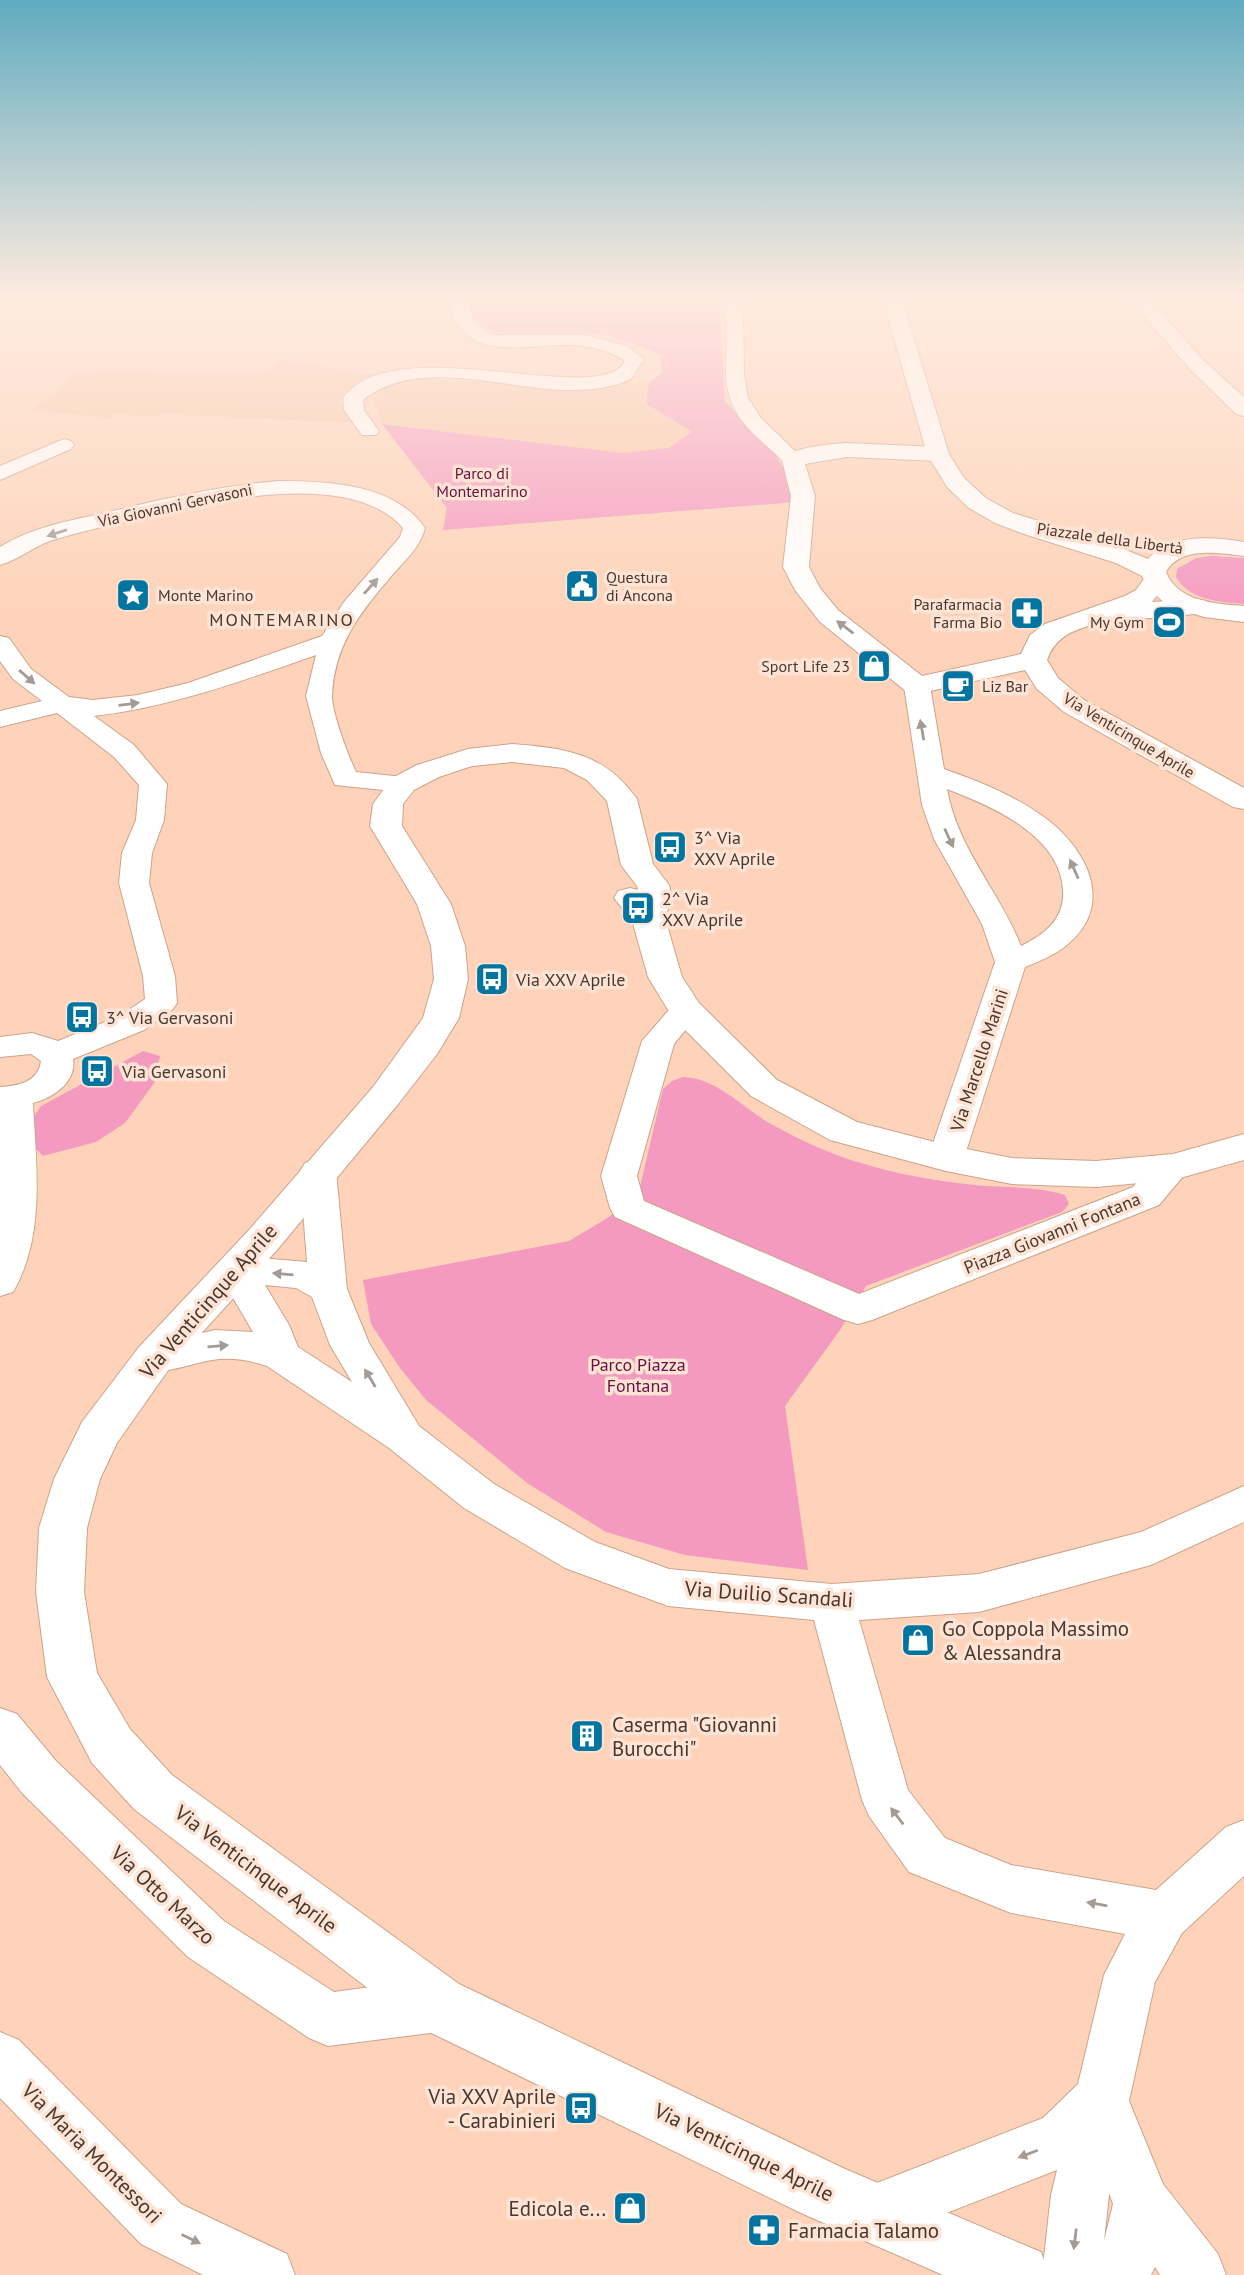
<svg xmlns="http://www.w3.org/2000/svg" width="1244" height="2275" viewBox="0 0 1244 2275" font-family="'PT Sans',sans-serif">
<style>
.built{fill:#f8c7a9}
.green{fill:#f49ac1}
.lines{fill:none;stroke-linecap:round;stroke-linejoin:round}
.minor-casing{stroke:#cca38a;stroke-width:2}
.tertiary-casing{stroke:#cca38a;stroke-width:2}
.primary-casing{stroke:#cca38a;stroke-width:2}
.minor{fill:#fff;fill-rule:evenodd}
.tertiary{fill:#fff;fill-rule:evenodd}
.primary{fill:#fff;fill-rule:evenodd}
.oneway{fill:#a49b96}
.labels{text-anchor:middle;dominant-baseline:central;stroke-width:7;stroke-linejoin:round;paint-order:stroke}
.far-park-label{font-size:16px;fill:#671040;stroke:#ffe4d5}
.far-street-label{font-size:16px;fill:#48372d;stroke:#ffe4d5}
.far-poi-label{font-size:16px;fill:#48372d;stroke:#ffe4d5;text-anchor:start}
.far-quarter-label{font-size:18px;letter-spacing:2px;fill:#48372d;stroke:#ffe4d5}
.poi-label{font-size:18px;fill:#48372d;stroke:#ffe4d5;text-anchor:start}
.street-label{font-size:18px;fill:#48372d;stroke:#ffe4d5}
.park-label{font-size:18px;fill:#671040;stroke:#ffe4d5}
.near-street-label{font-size:21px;fill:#48372d;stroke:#ffe4d5}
.near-poi-label{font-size:21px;fill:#48372d;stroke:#ffe4d5;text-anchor:start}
</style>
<rect width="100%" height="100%" fill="#fed3b9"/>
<path class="built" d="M 280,360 L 378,376 L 356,384 L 340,401 L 344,412 L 353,423 L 165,414 L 155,417 L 115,414 L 113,418 L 30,411 L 76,374 L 98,371 L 263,373 Z
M 425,379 L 566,387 L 620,382 L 649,383 L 646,405 L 693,432 L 669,448 L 623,453 L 382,424 L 374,401 L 378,390 L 390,384 Z"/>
<path class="green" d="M 470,300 L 719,300 L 725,401 L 775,454 L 790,480 L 795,502 L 443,530 L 447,508 L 382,424 L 623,453 L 669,448 L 692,432 L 646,404 L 649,383 L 663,372 L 660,355 C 638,344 617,337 593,334 C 565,331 487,346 472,316 C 470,312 471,305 470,300 Z
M 1212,556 L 1244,558 L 1244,604 C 1220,602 1189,600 1176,577 L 1177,569 L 1196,558 Z
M 143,1051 L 160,1056 L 155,1082 L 125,1123 L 96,1142 L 43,1156 L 22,1134 L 41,1106 Z
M 683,1077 C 717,1078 743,1108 771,1124 C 791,1135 813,1146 834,1154 C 879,1171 927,1180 975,1185 C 1004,1188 1037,1186 1065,1195 L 1069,1204 L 1062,1212 L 866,1286 L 840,1330 L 785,1406 L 808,1570 L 685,1555 L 606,1532 L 527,1483 L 426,1400 L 400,1368 L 371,1324 L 363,1280 L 569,1241 L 609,1217 L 639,1191 L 663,1089 L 672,1081 Z"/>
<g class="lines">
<g class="minor-casing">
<path id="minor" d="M 449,300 L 467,300 L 474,323 L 492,335 L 585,335 L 627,346 L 644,359 L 631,379 C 551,416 436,343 363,400 L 364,410 L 379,431 L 376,435 L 362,435 L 344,410 L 343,398 C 394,327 601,410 625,361 C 577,330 531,356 484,344 C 463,337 452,322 449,300 Z
M 722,300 L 740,300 L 743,309 L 744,374 L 748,398 L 761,418 L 800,456 L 803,460 L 800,464 L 786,464 C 750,429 723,416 726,360 C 727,340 729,320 722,300 Z
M 64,439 L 71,441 L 74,445 L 71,449 L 0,480 L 0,466 Z
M 277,481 C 327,481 394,483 425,528 C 420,549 401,564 388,580 C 358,615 335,646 332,694 C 331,711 348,755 356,772 L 413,778 L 417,784 L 413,790 L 403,792 L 335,785 L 321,753 L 306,696 L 316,655 C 242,681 171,707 94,716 L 134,745 L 167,784 L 164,820 L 152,853 L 149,883 L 175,976 L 177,1003 L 172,1010 L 144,1030 L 73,1059 C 77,1082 53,1098 33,1103 C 36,1164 46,1236 13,1292 L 0,1296 L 0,1087 C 19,1086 38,1082 41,1061 L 31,1054 L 0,1057 L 0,1037 L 32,1033 L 58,1041 L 120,1016 L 145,999 L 143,976 L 119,883 L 122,853 L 136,820 L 139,785 L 114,757 L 57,713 L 0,727 L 0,711 L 42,701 L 13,679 L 0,661 L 0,636 L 9,638 L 31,669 L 69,697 L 93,700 L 138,695 L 188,683 L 322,636 L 344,602 L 400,537 L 403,528 C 350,467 208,502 141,518 C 112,525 82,531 53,540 C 34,546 18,560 0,565 L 0,547 C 33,526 75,520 113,511 C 167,498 221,486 277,481 Z
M 917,678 L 926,681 L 930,686 L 944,769 C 978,781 1011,794 1041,815 C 1085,845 1117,903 1068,944 C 1055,955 1040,961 1025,967 L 964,1158 L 959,1166 L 946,1170 L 933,1166 L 928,1158 L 995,962 L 982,924 L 934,839 L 922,805 L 904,686 L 908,681 ZM 947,789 C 991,806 1060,835 1063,890 C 1065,919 1044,935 1021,946 C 1000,892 957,848 947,789 Z
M 686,1000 L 697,1003 L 702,1010 L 674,1044 L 637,1176 L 644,1201 L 859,1294 L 1133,1187 C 1149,1170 1160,1152 1186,1159 L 1191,1167 L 1159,1205 L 872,1320 L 858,1324 L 844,1320 L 615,1217 L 610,1208 L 601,1176 L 642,1041 L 675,1003 Z
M 318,1159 L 331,1163 L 336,1171 L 347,1289 L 369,1343 L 419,1426 L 494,1484 L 595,1542 L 669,1569 L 832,1584 L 979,1574 L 1141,1532 L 1244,1486 L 1244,1522 L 1151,1565 L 979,1612 L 859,1620 L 908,1790 L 945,1838 L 1011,1865 L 1156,1890 L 1226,1827 L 1244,1820 L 1244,1876 L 1182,1933 L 1155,1982 L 1129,2101 L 1163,2184 L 1218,2254 L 1226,2275 L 1160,2275 L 1155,2267 L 1151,2275 L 1042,2275 L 1051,2195 L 1057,2170 L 874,2241 L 854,2232 L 845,2212 L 854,2192 L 1043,2118 L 1078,2084 L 1104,1975 L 1125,1934 L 1011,1913 L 909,1872 L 869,1816 L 862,1800 L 814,1620 L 668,1606 L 565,1568 L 464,1508 L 389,1448 L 267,1366 C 249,1360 231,1357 212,1360 C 188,1364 164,1376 140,1368 L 134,1358 L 140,1348 L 215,1330 L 253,1332 L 216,1269 L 222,1260 L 235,1256 L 307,1262 L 300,1171 L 305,1163 ZM 265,1285 L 296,1288 L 312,1297 L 330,1345 L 352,1382 L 298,1347 L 289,1325 ZM 1109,2193 L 1113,2204 L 1104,2241 L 1109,2195 Z
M 0,1708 L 17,1714 L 56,1761 L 224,1921 L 334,1992 L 438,1978 L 457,1986 L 465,2005 L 457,2024 L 438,2032 L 328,2046 L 309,2038 L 188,1957 L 22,1793 L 0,1765 Z
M 0,2032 L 19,2040 L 181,2204 L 287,2254 L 295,2275 L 203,2275 L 141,2244 L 0,2098 Z"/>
</g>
<g class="tertiary-casing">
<path id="tertiary" d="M 1130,300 L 1150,300 L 1203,360 L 1244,397 L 1244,416 L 1236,414 L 1189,368 Z
M 847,443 L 938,447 L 946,449 L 949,454 L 946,459 L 938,461 L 847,457 L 805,464 L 815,496 L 809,567 L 820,588 L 838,610 L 922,676 L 1021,654 L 1030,635 L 1045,624 L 1125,596 L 1136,590 L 1146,576 L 1155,573 L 1164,576 L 1168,581 L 1152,602 L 1197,599 L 1206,601 L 1210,607 L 1206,613 L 1117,621 L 1110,619 C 1082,629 1058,630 1047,660 L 1058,678 L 1084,700 L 1244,788 L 1244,809 L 1233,807 L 1064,712 L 1037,689 L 1025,670 L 917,694 L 907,692 L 820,622 L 795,590 L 783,567 L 791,496 L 782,460 C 790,447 831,444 847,443 Z
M 512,744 C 564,748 605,753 637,799 L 653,864 L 669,885 L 672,898 L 665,918 L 682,977 L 699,1003 L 777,1080 L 857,1122 L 946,1145 L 1012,1158 L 1096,1161 L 1173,1154 L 1244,1134 L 1244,1160 L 1173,1180 L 1096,1187 L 1012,1184 L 946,1171 L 830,1140 L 751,1096 L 673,1018 L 648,977 L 632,920 L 614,898 L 618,891 L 630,888 L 638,890 L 637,886 L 621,865 L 607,801 L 587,780 L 564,768 L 512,762 L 472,766 L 439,777 L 414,790 L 403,804 L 402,826 L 451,904 L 465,946 L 468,979 L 459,1018 L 437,1054 L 399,1103 L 277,1250 L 169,1369 L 117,1443 L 100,1479 L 87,1528 L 84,1592 L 97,1673 L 130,1729 L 172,1775 L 459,1984 L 845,2169 L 1041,2252 L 1050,2275 L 943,2275 L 801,2213 L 417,2026 L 134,1809 L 92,1763 L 47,1677 L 36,1592 L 39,1528 L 54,1479 L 82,1422 L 139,1347 L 249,1230 L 373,1087 L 423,1018 L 434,979 L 431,946 L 417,904 L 370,826 L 373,804 L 392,778 L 417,765 L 468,749 Z"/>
</g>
<g class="primary-casing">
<path id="primary" d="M 883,300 L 902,300 L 949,454 L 964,478 L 986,498 L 1013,513 L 1104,541 L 1148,559 C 1170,533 1214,537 1244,542 L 1244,556 C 1219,553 1180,546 1166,572 C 1178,602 1216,604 1244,606 L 1244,622 L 1204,617 L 1168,606 L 1149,589 L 1142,576 L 1116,563 L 1024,534 L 995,523 L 969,508 L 947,487 L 927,454 Z"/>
</g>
<use href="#minor" class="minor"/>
<use href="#tertiary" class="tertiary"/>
<use href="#primary" class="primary"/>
</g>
<defs><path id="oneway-solid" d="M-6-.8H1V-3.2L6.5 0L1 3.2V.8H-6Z" transform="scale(1.75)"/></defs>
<g class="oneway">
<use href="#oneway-solid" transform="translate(57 533) rotate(162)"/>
<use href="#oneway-solid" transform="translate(371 586) rotate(-48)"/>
<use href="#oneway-solid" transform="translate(845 627) rotate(-143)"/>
<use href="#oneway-solid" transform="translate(27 677) rotate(41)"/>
<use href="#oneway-solid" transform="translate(129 704) rotate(-7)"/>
<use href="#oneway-solid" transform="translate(922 730) rotate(-100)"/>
<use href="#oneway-solid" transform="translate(949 838) rotate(65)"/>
<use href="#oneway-solid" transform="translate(1074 869) rotate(-114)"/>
<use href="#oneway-solid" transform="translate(283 1274) rotate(-175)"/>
<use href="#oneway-solid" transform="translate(218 1346) rotate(-5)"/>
<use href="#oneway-solid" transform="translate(370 1378) rotate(-121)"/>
<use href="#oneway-solid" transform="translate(897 1816) rotate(-127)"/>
<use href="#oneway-solid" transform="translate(1097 1904) rotate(-170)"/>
<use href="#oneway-solid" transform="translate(1028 2154) rotate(159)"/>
<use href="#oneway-solid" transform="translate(191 2239) rotate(26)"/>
<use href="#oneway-solid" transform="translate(1075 2239) rotate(97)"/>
</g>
<linearGradient id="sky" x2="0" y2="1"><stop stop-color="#60abbf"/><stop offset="0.48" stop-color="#ffebe0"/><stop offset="1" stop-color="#ffebe0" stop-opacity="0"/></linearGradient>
<rect width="1244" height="619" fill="url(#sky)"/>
<defs>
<g id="civic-square" transform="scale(1.75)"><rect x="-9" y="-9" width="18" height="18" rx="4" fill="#01759f" stroke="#ffe4d5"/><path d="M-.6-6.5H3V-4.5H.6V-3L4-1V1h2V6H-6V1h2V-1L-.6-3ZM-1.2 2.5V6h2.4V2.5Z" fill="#fff"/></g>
<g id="sight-square" transform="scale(1.75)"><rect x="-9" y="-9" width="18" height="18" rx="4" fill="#01759f" stroke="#ffe4d5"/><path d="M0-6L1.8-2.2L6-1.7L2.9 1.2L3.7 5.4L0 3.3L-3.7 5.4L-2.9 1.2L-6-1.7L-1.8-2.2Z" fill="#fff"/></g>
<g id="pharmacy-square" transform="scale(1.75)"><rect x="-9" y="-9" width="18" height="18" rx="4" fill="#01759f" stroke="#ffe4d5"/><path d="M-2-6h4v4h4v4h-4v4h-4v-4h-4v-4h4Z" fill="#fff"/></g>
<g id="stadium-square" transform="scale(1.75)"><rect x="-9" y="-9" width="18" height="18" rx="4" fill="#01759f" stroke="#ffe4d5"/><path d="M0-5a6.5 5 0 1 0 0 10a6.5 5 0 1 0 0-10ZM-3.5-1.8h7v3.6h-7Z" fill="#fff"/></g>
<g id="shop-square" transform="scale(1.75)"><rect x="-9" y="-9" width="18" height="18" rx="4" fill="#01759f" stroke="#ffe4d5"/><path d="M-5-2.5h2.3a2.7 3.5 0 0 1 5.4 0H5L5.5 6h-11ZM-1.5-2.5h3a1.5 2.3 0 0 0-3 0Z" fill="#fff"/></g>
<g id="cafe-square" transform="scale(1.75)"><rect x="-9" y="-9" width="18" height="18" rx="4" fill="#01759f" stroke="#ffe4d5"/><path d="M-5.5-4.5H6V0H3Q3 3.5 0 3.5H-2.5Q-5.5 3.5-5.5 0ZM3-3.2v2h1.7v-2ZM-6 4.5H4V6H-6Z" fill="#fff"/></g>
<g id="bus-square" transform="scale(1.75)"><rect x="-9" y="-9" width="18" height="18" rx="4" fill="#01759f" stroke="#ffe4d5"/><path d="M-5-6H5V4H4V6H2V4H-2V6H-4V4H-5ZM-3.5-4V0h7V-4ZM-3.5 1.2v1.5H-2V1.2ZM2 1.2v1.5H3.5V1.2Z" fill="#fff"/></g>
<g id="building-square" transform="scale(1.75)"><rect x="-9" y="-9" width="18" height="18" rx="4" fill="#01759f" stroke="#ffe4d5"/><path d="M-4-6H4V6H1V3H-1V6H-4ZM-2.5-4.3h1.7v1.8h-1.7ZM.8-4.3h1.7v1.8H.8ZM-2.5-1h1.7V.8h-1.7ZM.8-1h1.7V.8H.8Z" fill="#fff"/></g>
</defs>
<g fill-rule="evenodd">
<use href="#civic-square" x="582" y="586"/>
<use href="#sight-square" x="133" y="595"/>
<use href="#pharmacy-square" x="1027" y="613"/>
<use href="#stadium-square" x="1169" y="622"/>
<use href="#shop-square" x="874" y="666"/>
<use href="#cafe-square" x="958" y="686"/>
<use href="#bus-square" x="670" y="847"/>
<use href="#bus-square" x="638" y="908"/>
<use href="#bus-square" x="492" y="979"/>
<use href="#bus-square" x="82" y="1017"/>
<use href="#bus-square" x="97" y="1071"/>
<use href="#shop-square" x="918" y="1640"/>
<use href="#building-square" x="587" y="1736"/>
<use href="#bus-square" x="581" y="2108"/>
<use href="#shop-square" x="630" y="2208"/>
<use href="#pharmacy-square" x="764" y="2230"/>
</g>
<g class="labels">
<g class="far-park-label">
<text x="482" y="473">Parco di<tspan x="482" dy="18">Montemarino</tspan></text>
</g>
<g class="far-street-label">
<text transform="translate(175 505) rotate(-12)">Via Giovanni Gervasoni</text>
<text transform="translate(1110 538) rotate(8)">Piazzale della Libertà</text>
<text transform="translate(1129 735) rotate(31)">Via Venticinque Aprile</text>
</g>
<g class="far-poi-label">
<text x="606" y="577">Questura<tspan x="606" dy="18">di Ancona</tspan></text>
<text x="158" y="595">Monte Marino</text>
<text x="1002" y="604" text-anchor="end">Parafarmacia<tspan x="1002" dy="18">Farma Bio</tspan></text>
<text x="1144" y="622" text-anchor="end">My Gym</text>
<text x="850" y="666" text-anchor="end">Sport Life 23</text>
<text x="982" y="686">Liz Bar</text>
</g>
<g class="far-quarter-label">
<text x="282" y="619">MONTEMARINO</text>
</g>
<g class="poi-label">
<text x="694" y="837">3^ Via<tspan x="694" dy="21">XXV Aprile</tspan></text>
<text x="662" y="898">2^ Via<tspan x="662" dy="21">XXV Aprile</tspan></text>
<text x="516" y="979">Via XXV Aprile</text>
<text x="106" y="1017">3^ Via Gervasoni</text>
<text x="122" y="1071">Via Gervasoni</text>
</g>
<g class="street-label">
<text transform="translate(979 1060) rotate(-72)">Via Marcello Marini</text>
<text transform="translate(1052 1233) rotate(-22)">Piazza Giovanni Fontana</text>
</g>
<g class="park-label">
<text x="638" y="1364">Parco Piazza<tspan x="638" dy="21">Fontana</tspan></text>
</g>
<g class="near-street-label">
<text transform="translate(208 1301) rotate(-49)">Via Venticinque Aprile</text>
<text transform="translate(769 1594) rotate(4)">Via Duilio Scandali</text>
<text transform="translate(256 1869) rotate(37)">Via Venticinque Aprile</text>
<text transform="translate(163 1895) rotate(43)">Via Otto Marzo</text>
<text transform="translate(744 2152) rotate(26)">Via Venticinque Aprile</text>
<text transform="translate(92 2153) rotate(45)">Via Maria Montessori</text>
</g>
<g class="near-poi-label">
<text x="942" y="1628">Go Coppola Massimo<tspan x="942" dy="24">&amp; Alessandra</tspan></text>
<text x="612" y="1724">Caserma "Giovanni<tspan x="612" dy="24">Burocchi"</tspan></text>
<text x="556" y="2096" text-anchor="end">Via XXV Aprile<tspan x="556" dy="24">- Carabinieri</tspan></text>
<text x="606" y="2208" text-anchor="end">Edicola e...</text>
<text x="788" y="2230">Farmacia Talamo</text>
</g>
</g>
</svg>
